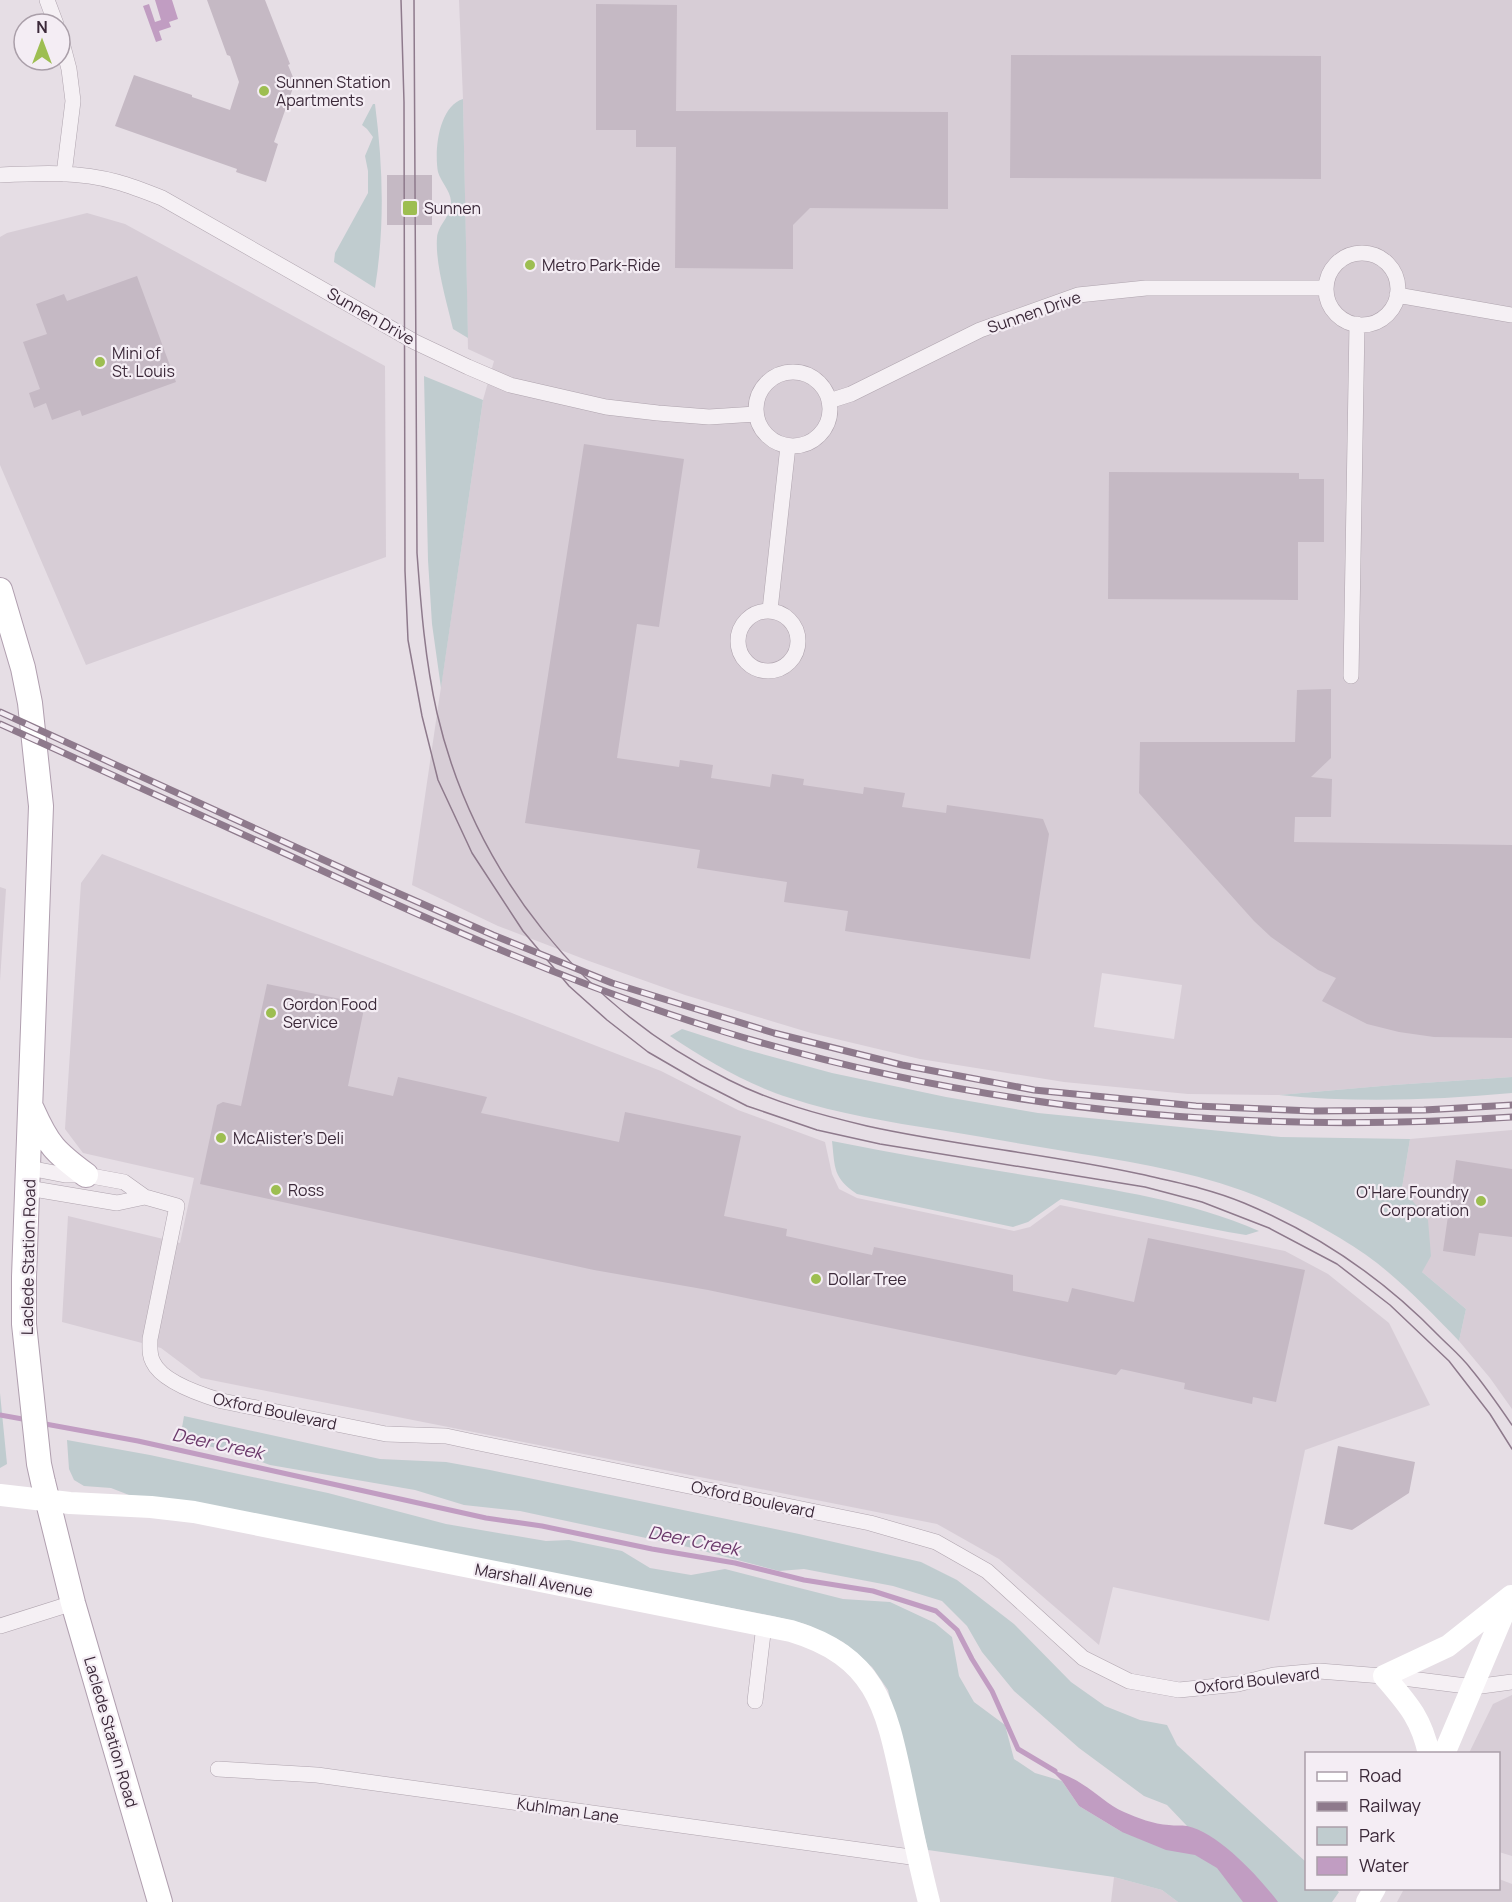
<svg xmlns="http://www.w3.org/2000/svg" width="1512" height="1902" viewBox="0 0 1512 1902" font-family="Manrope,sans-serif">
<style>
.built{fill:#d7cdd6;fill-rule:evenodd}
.green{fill:#c0cccf}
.water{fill:#c19dc2}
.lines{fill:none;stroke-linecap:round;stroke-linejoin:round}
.stream{stroke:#c19dc2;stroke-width:5}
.building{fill:#c5b9c4}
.street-casing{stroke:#afa4ae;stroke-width:16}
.primary-casing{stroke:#b09faf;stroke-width:26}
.street{stroke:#f5f0f4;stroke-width:15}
.secondary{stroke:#fff;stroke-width:22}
.primary{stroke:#fff;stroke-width:24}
.tram{stroke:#8e7a8c;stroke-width:1.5}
.rail-casing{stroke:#8e7a8c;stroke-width:7}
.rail{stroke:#f4edf4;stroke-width:4.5;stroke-dasharray:14;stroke-linecap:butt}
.poi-dot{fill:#9dbe51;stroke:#f4edf4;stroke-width:2}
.labels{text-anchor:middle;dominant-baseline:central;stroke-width:4.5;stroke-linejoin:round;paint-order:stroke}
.poi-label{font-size:16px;fill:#3b2939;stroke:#f4edf4;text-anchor:start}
.street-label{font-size:16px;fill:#3b2939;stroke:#f4edf4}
.water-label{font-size:18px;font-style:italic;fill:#6a386a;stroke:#f4edf4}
</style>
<rect width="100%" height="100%" fill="#e6dee5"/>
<path class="built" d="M 459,0 L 1512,0 L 1512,1077 L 1393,1085 L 1279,1095 L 1188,1094 L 1064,1082 L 920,1059 L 811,1033 L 685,995 L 589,961 L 498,926 L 412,885 L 483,400 L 494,361 L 468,349 L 463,99 ZM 1102,973 L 1182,985 L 1174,1039 L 1094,1027 Z
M 87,213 L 125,224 L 385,366 L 386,557 L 86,665 L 0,465 L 0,237 L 7,233 Z
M 102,854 L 661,1071 L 738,1110 L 825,1142 L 832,1174 L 839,1189 L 857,1198 L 1014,1231 L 1030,1227 L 1060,1205 L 1285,1251 L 1328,1274 L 1389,1323 L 1430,1405 L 1305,1450 L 1269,1621 L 1113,1587 L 1099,1645 L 999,1559 L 937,1524 L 201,1378 L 161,1348 L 62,1322 L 68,1216 L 180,1243 L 194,1178 L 83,1153 L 65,1129 L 81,883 Z
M 0,887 L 6,889 L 0,981 Z
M 1512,1130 L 1512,1409 L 1490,1378 L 1459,1341 L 1466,1309 L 1422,1272 L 1402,1188 L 1410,1139 Z
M 1512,1695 L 1512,1856 L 1499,1852 L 1498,1754 L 1469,1753 L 1493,1704 Z
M 1114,1877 L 1162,1890 L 1178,1902 L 1111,1902 Z
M 1499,1879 L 1512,1884 L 1512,1902 L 1397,1902 L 1404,1889 L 1498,1888 Z"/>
<path class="green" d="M 463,99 L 468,338 L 453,329 C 447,303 435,264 437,238 C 438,224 452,216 451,201 C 450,190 441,182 438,172 C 434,150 439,106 463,99 Z
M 373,104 L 375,104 C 383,166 385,226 375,288 L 334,262 L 335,253 L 368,193 L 368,171 L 365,156 L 373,137 L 367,129 L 362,125 Z
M 424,376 L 483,400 L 441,688 L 432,624 L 428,560 Z
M 682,1029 L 744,1049 L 832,1073 L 946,1097 L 1038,1113 L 1281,1137 L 1410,1139 L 1402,1188 L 1428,1220 L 1431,1256 L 1422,1272 L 1466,1309 L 1459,1341 C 1433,1314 1406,1286 1377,1263 C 1345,1238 1292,1210 1254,1195 C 1195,1172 1133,1162 1070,1152 C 1026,1145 983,1137 940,1130 C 889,1122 839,1114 790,1098 C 746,1084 708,1061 670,1036 Z
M 1512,1077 L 1512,1093 C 1434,1100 1357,1103 1279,1095 L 1393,1085 Z
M 832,1141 C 902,1155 972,1167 1043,1178 C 1116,1190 1190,1201 1259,1231 L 1246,1235 L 1228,1232 L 1061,1199 L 1028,1222 L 1013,1227 L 857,1194 C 833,1178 835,1168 832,1141 Z
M 0,1393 L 7,1464 L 0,1468 Z
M 184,1416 L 380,1459 L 446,1462 L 490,1470 L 799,1534 L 921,1562 L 957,1580 L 1014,1624 L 1071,1682 L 1105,1706 L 1140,1720 L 1167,1725 L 1177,1745 L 1306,1862 L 1306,1888 L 1335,1889 L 1339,1892 L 1332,1902 L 1178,1902 L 1162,1890 L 1114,1877 L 928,1850 L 888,1690 L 872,1667 L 843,1642 L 805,1624 L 773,1616 L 157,1498 L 129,1495 L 111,1488 L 84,1486 L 74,1480 L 69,1469 L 67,1440 L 150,1455 L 328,1493 L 446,1524 L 546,1541 L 569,1540 L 622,1551 L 650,1568 L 691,1575 L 725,1569 L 843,1599 L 890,1602 L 935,1623 L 952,1637 L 959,1676 L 974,1702 L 1005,1725 L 1014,1759 L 1035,1773 L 1062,1781 L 1079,1806 L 1122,1832 L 1187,1826 L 1167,1805 L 1144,1796 L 1079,1748 L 1014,1691 L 982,1652 L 967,1626 L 942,1601 L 893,1586 L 804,1569 L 779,1571 L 688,1547 L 520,1511 L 464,1505 L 415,1490 L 270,1465 L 236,1453 L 180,1439 Z"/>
<path class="water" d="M 155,0 L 172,0 L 178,19 L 169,22 L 171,27 L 159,31 L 162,40 L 156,42 L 143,6 L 149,4 L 155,22 L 161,20 Z
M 1049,1768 C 1060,1773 1072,1777 1082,1784 C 1097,1793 1108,1805 1124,1812 C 1138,1818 1153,1824 1169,1825 C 1175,1826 1181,1825 1187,1826 C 1218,1832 1260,1878 1278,1902 L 1243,1902 L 1217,1868 L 1195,1855 L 1166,1850 L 1122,1832 L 1079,1806 L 1062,1781 Z"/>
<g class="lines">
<path class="stream" d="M 0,1415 L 28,1420
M 40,1423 L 138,1441 L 486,1518 L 542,1526 L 652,1549 L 735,1563 L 804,1580 L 873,1591 L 936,1611 L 957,1630 L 972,1659 L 992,1691 L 1018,1749 L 1055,1771"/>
</g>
<path class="building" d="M 207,0 L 265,0 L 290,64 L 288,65 L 295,82 L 274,142 L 278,144 L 266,182 L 236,172 L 237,169 L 115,126 L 134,75 L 192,95 L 192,97 L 230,110 L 239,82 L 230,56 L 227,55 Z
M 596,4 L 677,5 L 676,111 L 948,112 L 948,209 L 810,208 L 793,225 L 793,269 L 675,268 L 676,147 L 636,147 L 636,130 L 596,130 Z
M 1011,55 L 1321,56 L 1321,179 L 1010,178 Z
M 387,175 L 432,175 L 432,225 L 387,225 Z
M 137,276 L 176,382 L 82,416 L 80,410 L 52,420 L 46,403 L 34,408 L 29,393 L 40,389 L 23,342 L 47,334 L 36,304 L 64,294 L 67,301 Z
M 584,444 L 684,459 L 659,627 L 637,624 L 617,758 L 679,767 L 680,760 L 713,765 L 711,778 L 770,787 L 772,774 L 804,779 L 803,785 L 863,794 L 864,787 L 905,793 L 902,807 L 946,813 L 947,805 L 1043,819 L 1049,834 L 1030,959 L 845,931 L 848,911 L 784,902 L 787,882 L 697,868 L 700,850 L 525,823 Z
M 1109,472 L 1299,473 L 1299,479 L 1324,479 L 1324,542 L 1298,542 L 1298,600 L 1108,599 Z
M 1331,689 L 1331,758 L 1311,777 L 1332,779 L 1331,817 L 1295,817 L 1294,842 L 1512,845 L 1512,1038 L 1434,1037 L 1399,1032 L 1367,1024 L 1322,1001 L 1336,978 L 1318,970 L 1271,937 L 1254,921 L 1139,793 L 1140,742 L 1295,742 L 1297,690 Z
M 267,984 L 365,1004 L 348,1086 L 393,1096 L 398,1077 L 487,1097 L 481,1113 L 619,1142 L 625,1112 L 741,1136 L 724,1216 L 787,1229 L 786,1236 L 872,1255 L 874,1247 L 1013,1275 L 1013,1291 L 1068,1302 L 1072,1288 L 1134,1302 L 1148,1238 L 1305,1270 L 1276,1402 L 1253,1397 L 1252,1404 L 1184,1389 L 1185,1383 L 1121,1369 L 1116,1375 L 708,1290 L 594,1270 L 200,1184 L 217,1105 L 223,1102 L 241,1106 Z
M 1456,1160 L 1512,1169 L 1512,1237 L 1479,1233 L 1475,1256 L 1443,1251 Z
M 1338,1446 L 1415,1462 L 1409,1493 L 1352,1530 L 1324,1524 Z"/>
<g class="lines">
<g class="street-casing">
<path id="street" d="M 47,0 L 56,24
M 60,35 L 69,69 L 73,101 L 64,174
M 0,175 C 39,173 79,171 117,182 C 132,186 147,192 162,198 L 415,342 L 468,367 L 510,385 L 606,407 L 658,413 L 709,417 L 756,414
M1326 289a36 36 0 1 1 72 0a36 36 0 1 1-72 0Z
M 1397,295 L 1512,315
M756 409a37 37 0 1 1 74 0a37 37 0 1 1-74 0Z
M 829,401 L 851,394 L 980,330 L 1078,295 L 1146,288 L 1326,288
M 770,610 L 788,446
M738 641a30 30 0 1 1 60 0a30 30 0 1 1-60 0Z
M 1351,676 L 1357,324
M 29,1168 L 65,1175 L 86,1175 L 124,1182 L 145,1197 L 177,1206 L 150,1339 C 150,1347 149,1355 153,1362 C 162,1382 202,1395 222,1401 L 386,1434 L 446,1436 L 474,1442 L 870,1523 L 936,1542 L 987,1571 L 1083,1658 L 1129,1681 L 1179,1690 L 1238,1684 L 1274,1675 L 1319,1671 L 1395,1677 L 1474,1687 L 1512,1682
M 28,1188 L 117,1203 L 145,1197
M 0,1626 L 73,1603
M 755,1701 L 764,1625
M 218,1769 L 317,1775 L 918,1858"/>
</g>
<g class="primary-casing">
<path id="primary" d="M 0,590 L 23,668 L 30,703 L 41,806 L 24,1277 L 24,1324 L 39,1464 L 43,1482 L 73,1603 L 160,1902
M 32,1109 C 48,1145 55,1152 86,1175"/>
</g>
<use href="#street" class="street"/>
<path class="secondary" d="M 0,1495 L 70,1503 L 151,1507 L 194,1512 L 791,1631 C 877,1657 886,1707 903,1786 C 911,1825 919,1863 929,1902
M 1429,1754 C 1421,1717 1407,1703 1384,1676 L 1448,1646 L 1511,1596
M 1444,1754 L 1510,1598
M 1367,1902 L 1375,1888"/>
<use href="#primary" class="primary"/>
<path class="tram" d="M 401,0 L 404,102 L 405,571 L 408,640 L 422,716 L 438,780 L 472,853 L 523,931 L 569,986 L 607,1020 L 648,1052 L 698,1081 L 747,1106 L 817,1130 L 880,1144 L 1145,1187 L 1202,1202 L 1269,1228 L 1337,1264 L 1390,1305 L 1449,1361 L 1490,1414 L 1512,1449
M 414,0 L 417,553 C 421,607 425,660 437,713 C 474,872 583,1008 729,1080 C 772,1102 821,1115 867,1126 C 957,1146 1050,1154 1140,1174 C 1175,1182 1211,1189 1244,1203 C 1318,1234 1383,1278 1439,1336 C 1450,1347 1462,1357 1471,1369 C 1486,1387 1499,1406 1512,1425"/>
<g class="rail-casing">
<path id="rail" d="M 0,712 L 359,876 L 493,935 L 612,983 L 774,1033 L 902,1065 L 1034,1090 L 1196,1106 L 1313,1111 L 1424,1110 L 1512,1105
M 0,724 C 99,769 198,814 297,859 C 437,924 577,987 725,1032 C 980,1110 1247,1135 1512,1117"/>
</g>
<use href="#rail" class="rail"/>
</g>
<g class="poi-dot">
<circle cx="264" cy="91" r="6"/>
<rect x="402" y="200" width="16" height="16" rx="3"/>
<circle cx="530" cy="265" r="6"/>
<circle cx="100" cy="362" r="6"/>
<circle cx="271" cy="1013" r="6"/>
<circle cx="221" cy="1138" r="6"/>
<circle cx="276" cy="1190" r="6"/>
<circle cx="1481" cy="1201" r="6"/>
<circle cx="816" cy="1279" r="6"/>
</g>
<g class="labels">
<g class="poi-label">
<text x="276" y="82">Sunnen Station<tspan x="276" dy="18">Apartments</tspan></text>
<text x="424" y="208">Sunnen</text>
<text x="542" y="265">Metro Park-Ride</text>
<text x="112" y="353">Mini of<tspan x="112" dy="18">St. Louis</tspan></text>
<text x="283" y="1004">Gordon Food<tspan x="283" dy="18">Service</tspan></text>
<text x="233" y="1138">McAlister's Deli</text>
<text x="288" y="1190">Ross</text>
<text x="1469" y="1192" text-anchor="end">O'Hare Foundry<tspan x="1469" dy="18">Corporation</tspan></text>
<text x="828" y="1279">Dollar Tree</text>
</g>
<g class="street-label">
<text transform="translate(1034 312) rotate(-19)">Sunnen Drive</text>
<text transform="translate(371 316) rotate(30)">Sunnen Drive</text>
<text transform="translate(28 1257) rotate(-89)">Laclede Station Road</text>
<text transform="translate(275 1411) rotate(12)">Oxford Boulevard</text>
<text transform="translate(753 1499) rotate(12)">Oxford Boulevard</text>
<text transform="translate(534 1580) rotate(11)">Marshall Avenue</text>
<text transform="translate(1257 1680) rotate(-7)">Oxford Boulevard</text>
<text transform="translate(111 1732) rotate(74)">Laclede Station Road</text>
<text transform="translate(568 1810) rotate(8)">Kuhlman Lane</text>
</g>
<g class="water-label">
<text transform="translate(218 1443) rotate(12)">Deer Creek</text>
<text transform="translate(694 1540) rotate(11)">Deer Creek</text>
</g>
</g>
<rect x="1305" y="1752" width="195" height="138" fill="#f4edf4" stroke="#aa9fa9" stroke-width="1.5"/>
<rect x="1317" y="1772" width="30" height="9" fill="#ffffff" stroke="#aa9fa9" stroke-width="1.5"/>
<text x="1359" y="1782" font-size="18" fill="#3b2939">Road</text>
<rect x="1317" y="1802" width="30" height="9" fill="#8e7a8c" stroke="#aa9fa9" stroke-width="1.5"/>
<text x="1359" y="1812" font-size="18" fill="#3b2939">Railway</text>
<rect x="1317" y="1827" width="30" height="18" fill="#c0cccf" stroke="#aa9fa9" stroke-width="1.5"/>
<text x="1359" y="1842" font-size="18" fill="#3b2939">Park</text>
<rect x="1317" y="1857" width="30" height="18" fill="#c19dc2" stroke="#aa9fa9" stroke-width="1.5"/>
<text x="1359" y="1872" font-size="18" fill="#3b2939">Water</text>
<g transform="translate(42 42)"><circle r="28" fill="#f4edf4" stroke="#aa9fa9" stroke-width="1.5"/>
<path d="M0-4.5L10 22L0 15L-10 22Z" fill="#9dbe51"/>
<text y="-9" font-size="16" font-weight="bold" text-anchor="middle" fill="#3b2939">N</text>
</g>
</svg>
